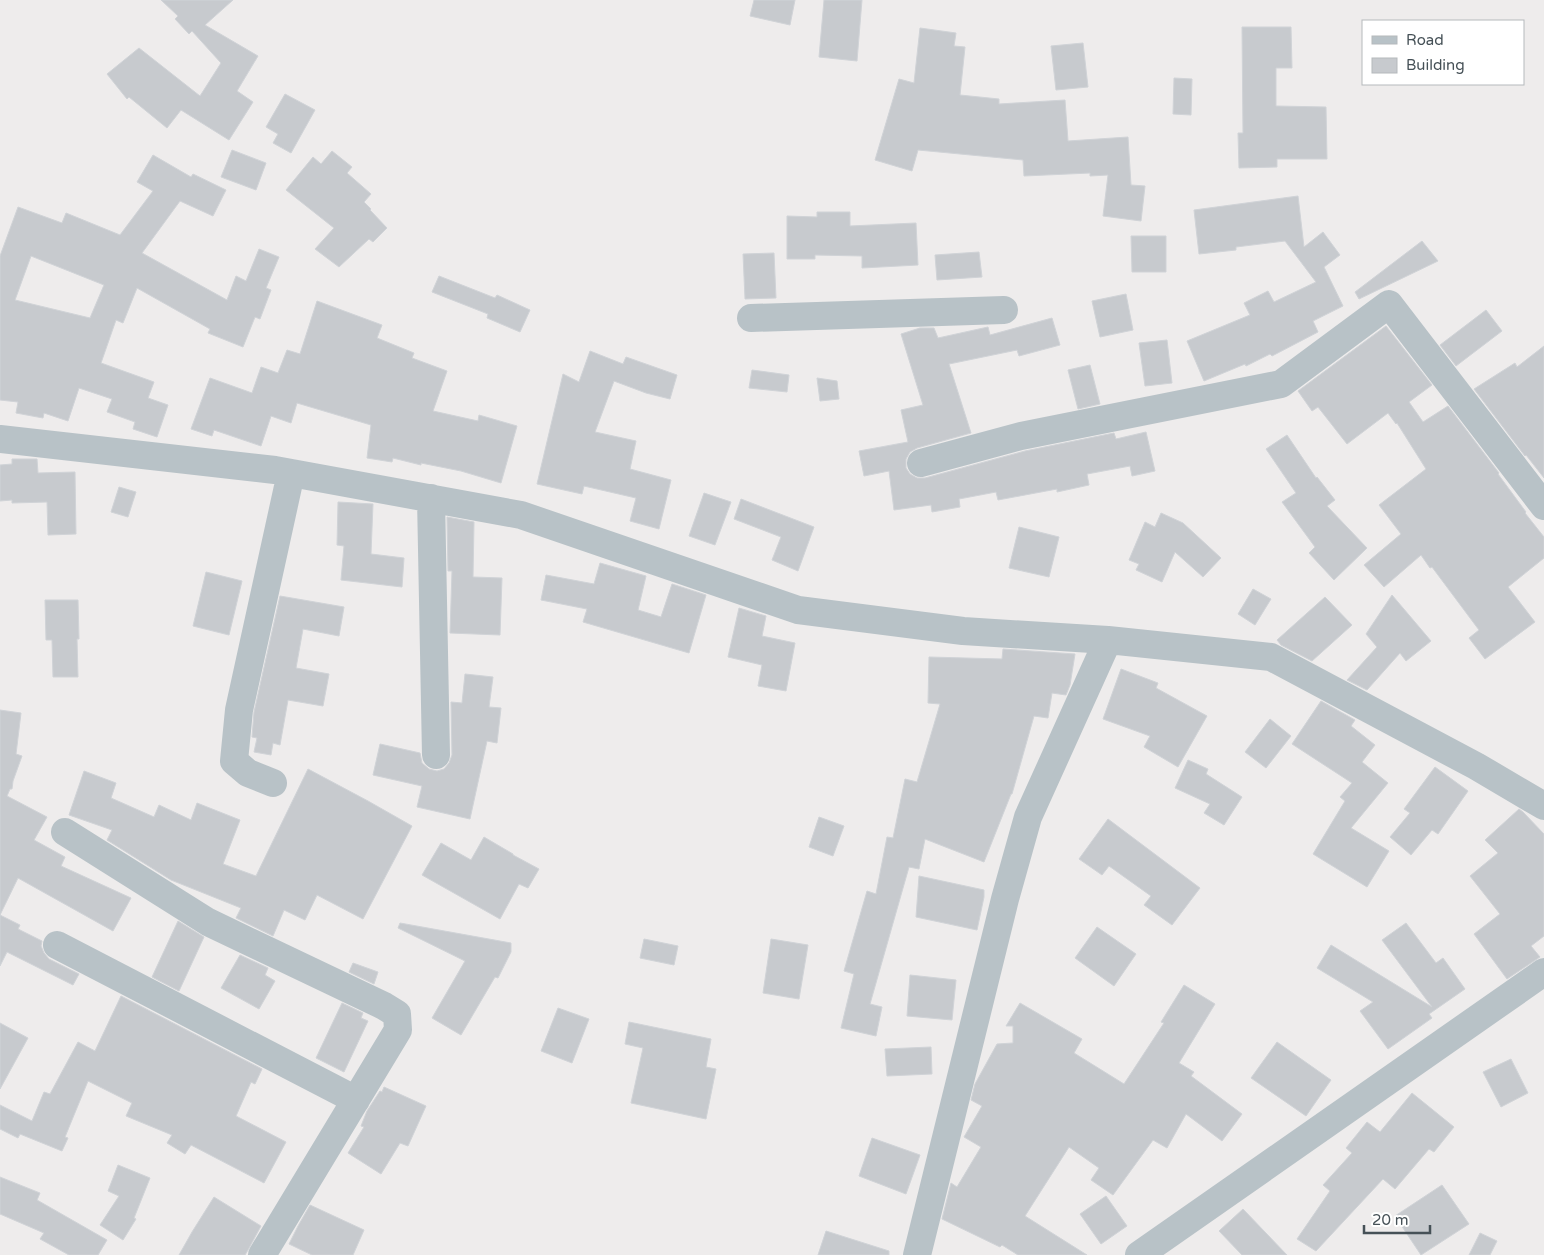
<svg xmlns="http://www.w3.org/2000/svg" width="1544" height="1255" viewBox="0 0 1544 1255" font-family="'Varela Round',sans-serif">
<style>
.building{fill:#c7cace;stroke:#d0d3d7;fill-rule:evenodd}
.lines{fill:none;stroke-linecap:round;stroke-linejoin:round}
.minor{stroke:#b8c2c7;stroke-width:28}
</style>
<rect width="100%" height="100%" fill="#eeecec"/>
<path class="building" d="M 161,0 L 233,0 L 205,25 L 258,56 L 237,91 L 253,102 L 229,140 L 181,110 L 167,128 L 129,97 L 127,99 L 107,74 L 139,48 L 200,96 L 221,63 L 192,31 L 189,34 L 175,19 L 178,16 Z
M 754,0 L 795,0 L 790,25 L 750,16 Z
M 824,0 L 862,0 L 857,61 L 819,57 Z
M 1242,27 L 1291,27 L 1292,68 L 1276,68 L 1276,106 L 1326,107 L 1327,159 L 1277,159 L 1277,167 L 1239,168 L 1238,133 L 1243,133 Z
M 920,28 L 956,33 L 954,46 L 965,47 L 960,95 L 999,99 L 999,104 L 1065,100 L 1068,141 L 1128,137 L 1131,185 L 1145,186 L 1141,221 L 1103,216 L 1108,175 L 1090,176 L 1090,173 L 1024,176 L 1023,160 L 918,150 L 912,171 L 875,160 L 899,79 L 914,83 Z
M 1083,43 L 1088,87 L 1056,90 L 1051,46 Z
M 1174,78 L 1192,79 L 1191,115 L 1173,114 Z
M 285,94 L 315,110 L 291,153 L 273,143 L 278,134 L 266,127 Z
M 232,150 L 266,163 L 256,190 L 221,177 Z
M 332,151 L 352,167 L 347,173 L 371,194 L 364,202 L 371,209 L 370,210 L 387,228 L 373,242 L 369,239 L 339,267 L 315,249 L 334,228 L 286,190 L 313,157 L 321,164 Z
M 153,155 L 191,177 L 193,174 L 226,190 L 213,216 L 180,201 L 142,253 L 227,300 L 236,276 L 246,281 L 259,249 L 279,257 L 266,288 L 271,290 L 260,319 L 255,317 L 243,347 L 208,333 L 210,329 L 137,288 L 123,323 L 116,320 L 101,363 L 154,382 L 148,398 L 168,405 L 157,437 L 133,429 L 135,422 L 107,412 L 112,399 L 79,388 L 68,421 L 44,413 L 43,418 L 16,413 L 18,402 L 0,400 L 0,256 L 18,207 L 62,223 L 66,213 L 120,235 L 153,191 L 137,182 ZM 31,256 L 104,285 L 90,318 L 15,300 Z
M 1298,196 L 1304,247 L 1323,232 L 1340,255 L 1324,267 L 1343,306 L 1313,321 L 1318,332 L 1272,356 L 1270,354 L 1246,366 L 1245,364 L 1204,381 L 1187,341 L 1250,315 L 1244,303 L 1268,291 L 1274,302 L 1316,282 L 1285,241 L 1236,247 L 1236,250 L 1199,254 L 1194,210 Z
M 817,212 L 850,212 L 850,226 L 916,223 L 918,265 L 862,268 L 862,256 L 815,255 L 815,259 L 787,259 L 787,216 L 817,217 Z
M 1131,236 L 1166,236 L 1166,272 L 1132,272 Z
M 1422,241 L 1438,261 L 1359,299 L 1355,292 Z
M 979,252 L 982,277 L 937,280 L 935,255 Z
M 774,253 L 776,298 L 745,299 L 743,254 Z
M 439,276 L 495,298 L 497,295 L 530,310 L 520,332 L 487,318 L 488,314 L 432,292 Z
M 1126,294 L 1133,330 L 1100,337 L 1092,301 Z
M 317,301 L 382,325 L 377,338 L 414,353 L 412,358 L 447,371 L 433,411 L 478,421 L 479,415 L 517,426 L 501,483 L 461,471 L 421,463 L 421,465 L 393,458 L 392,462 L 367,458 L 371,425 L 297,403 L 291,423 L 271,416 L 261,446 L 214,430 L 212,436 L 191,429 L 210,378 L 252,393 L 261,367 L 278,373 L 287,350 L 300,354 Z
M 1486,310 L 1502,331 L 1456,366 L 1440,345 Z
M 1052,318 L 1060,345 L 1019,356 L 1017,350 L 949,364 L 971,433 L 917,448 L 910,452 L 906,459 L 906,468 L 910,474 L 917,478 L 925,478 L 1025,451 L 1114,433 L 1116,439 L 1146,432 L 1155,471 L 1132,476 L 1130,466 L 1087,474 L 1089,485 L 1057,492 L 1057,489 L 998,500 L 996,492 L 959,499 L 960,507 L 932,512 L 931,505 L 894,510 L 889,471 L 864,476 L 859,451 L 908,442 L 901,410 L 923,405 L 901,334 L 920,328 L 934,328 L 938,338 L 988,327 L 990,335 Z
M 1386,326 L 1432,385 L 1409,402 L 1423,422 L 1448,406 L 1499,473 L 1498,474 L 1526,512 L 1525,513 L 1544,537 L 1544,558 L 1508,587 L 1535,622 L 1485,659 L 1469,638 L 1479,630 L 1432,567 L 1430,568 L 1421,555 L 1384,587 L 1364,565 L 1401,534 L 1379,505 L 1426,469 L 1397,423 L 1396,424 L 1388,413 L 1347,444 L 1318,407 L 1312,411 L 1298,391 Z
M 1167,340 L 1172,383 L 1145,386 L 1139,343 Z
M 1544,346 L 1544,478 L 1526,455 L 1525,456 L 1474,389 L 1515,363 L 1517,367 Z
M 590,351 L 623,364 L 626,357 L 677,375 L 670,399 L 646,393 L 614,381 L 595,432 L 636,441 L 630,469 L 671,480 L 659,529 L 630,521 L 636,498 L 584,486 L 582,494 L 537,484 L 563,374 L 579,382 Z
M 1090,365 L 1100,404 L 1078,409 L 1068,370 Z
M 752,370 L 789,375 L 787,392 L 749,388 Z
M 817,378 L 837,381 L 839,399 L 820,401 Z
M 1287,435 L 1316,478 L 1317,477 L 1335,500 L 1327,506 L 1367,548 L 1334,580 L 1309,553 L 1315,547 L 1282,502 L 1296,493 L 1266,449 Z
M 12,459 L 37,459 L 38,473 L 75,472 L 76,534 L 48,535 L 47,502 L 12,503 L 12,500 L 0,501 L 0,465 L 12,464 Z
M 119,487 L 136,492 L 128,517 L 111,512 Z
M 704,493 L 731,502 L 715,545 L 689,536 Z
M 741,499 L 814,527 L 798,571 L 772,560 L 781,537 L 734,519 Z
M 338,502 L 373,504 L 371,554 L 404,558 L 402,587 L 341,580 L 344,546 L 337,545 Z
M 1161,513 L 1183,523 L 1221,558 L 1203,577 L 1175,552 L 1162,582 L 1136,570 L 1139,564 L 1129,560 L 1145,522 L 1155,527 Z
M 447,517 L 474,522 L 473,577 L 502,578 L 500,635 L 450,633 L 452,571 L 448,571 Z
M 1019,527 L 1059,537 L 1049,577 L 1009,568 Z
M 600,563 L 646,576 L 638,610 L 661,617 L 672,584 L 706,595 L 689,653 L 583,622 L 587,609 L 541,600 L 546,575 L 594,584 Z
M 206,572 L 242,581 L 229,635 L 193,626 Z
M 1253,589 L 1271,599 L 1255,625 L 1238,614 Z
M 1392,595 L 1431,641 L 1406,661 L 1400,653 L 1367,690 L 1347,680 L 1377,647 L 1366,634 Z
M 280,596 L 344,607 L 339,636 L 303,629 L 296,668 L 329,674 L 323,706 L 288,700 L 280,745 L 273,743 L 271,755 L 254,752 L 257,738 L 252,737 L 254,712 Z
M 1325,597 L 1352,625 L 1312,661 L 1281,645 L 1277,640 Z
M 45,600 L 78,600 L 79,639 L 77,639 L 78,677 L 53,677 L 52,640 L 46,640 Z
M 739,608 L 766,616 L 762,636 L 795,643 L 786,691 L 758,686 L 762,665 L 728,657 Z
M 1003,649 L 1075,654 L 1070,685 L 1066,695 L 1052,693 L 1048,718 L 1034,716 L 1012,794 L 1011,794 L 984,862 L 925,839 L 919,869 L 909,867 L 870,1004 L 882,1007 L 876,1036 L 841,1028 L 854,974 L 844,971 L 867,891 L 876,894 L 887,837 L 893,838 L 905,779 L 917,782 L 940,704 L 928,703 L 929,657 L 1002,659 Z
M 1121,669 L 1158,683 L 1156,688 L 1207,716 L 1178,767 L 1144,747 L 1150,736 L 1103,719 Z
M 465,674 L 493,677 L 489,707 L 501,708 L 497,743 L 487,741 L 470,819 L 417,807 L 422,786 L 373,775 L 380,744 L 420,753 L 422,763 L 429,769 L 437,771 L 444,769 L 449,763 L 452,755 L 451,702 L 462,703 Z
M 1321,701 L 1355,720 L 1351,726 L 1375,745 L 1362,762 L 1388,783 L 1351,828 L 1389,851 L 1367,887 L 1313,854 L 1345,801 L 1340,797 L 1352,783 L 1292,744 Z
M 0,710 L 21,713 L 16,754 L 22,756 L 13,781 L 12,789 L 10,789 L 7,796 L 47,817 L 34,840 L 65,857 L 61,866 L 131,898 L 113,931 L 18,878 L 0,915 L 20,925 L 18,929 L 42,941 L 41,946 L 44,953 L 49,959 L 79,974 L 73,985 L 7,952 L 0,966 Z
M 1270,719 L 1291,736 L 1266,768 L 1245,752 Z
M 1188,760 L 1208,769 L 1206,774 L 1242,797 L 1224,825 L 1204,813 L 1210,804 L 1175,788 Z
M 1435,767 L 1468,791 L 1438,834 L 1432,830 L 1411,855 L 1390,837 L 1410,813 L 1404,809 Z
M 308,769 L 368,801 L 412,826 L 363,919 L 317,895 L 305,920 L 284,910 L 273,936 L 236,918 L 241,908 L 171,880 L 107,840 L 112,830 L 69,815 L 84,771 L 116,783 L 111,798 L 154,817 L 159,805 L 191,820 L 197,803 L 240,820 L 223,864 L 256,876 Z
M 1519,809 L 1523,812 L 1544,834 L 1544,936 L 1531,946 L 1540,957 L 1507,979 L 1474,934 L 1500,914 L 1470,876 L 1498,853 L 1485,840 Z
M 819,817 L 844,826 L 833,856 L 809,847 Z
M 1108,819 L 1200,888 L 1172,925 L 1144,905 L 1151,896 L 1109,866 L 1102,875 L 1079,859 Z
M 484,837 L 513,854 L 513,855 L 539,869 L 528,888 L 519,884 L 500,919 L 422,875 L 441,843 L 471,860 Z
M 919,876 L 984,890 L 984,897 L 977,930 L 916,917 Z
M 178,921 L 204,937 L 179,991 L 152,977 Z
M 400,923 L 511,943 L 511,952 L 498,978 L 495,977 L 461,1035 L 432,1018 L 465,961 L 398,928 Z
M 1406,923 L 1436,963 L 1443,958 L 1465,989 L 1429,1014 L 1432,1018 L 1388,1049 L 1360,1011 L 1373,1002 L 1317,968 L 1331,945 L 1432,1007 L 1382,940 Z
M 1097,927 L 1136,954 L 1114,986 L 1075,958 Z
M 644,939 L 678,946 L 674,965 L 640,958 Z
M 771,939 L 808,945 L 799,999 L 763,993 Z
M 240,955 L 268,968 L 265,975 L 275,981 L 259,1009 L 221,988 Z
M 353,963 L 378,972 L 374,984 L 349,972 Z
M 910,975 L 956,980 L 952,1020 L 907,1016 Z
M 1184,985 L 1215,1004 L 1179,1063 L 1194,1072 L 1191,1076 L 1242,1114 L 1222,1141 L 1186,1114 L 1167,1148 L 1153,1140 L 1113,1195 L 1091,1180 L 1099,1168 L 1069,1147 L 1025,1216 L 1087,1255 L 1018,1255 L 1002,1245 L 1000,1247 L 942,1219 L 951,1183 L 957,1187 L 981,1147 L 964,1137 L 982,1106 L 971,1100 L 975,1084 L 997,1044 L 1013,1043 L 1013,1026 L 1006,1026 L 1020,1003 L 1082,1039 L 1074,1053 L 1124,1084 L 1164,1023 L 1161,1022 Z
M 121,996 L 262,1069 L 255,1084 L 251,1082 L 236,1116 L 286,1142 L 264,1183 L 191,1145 L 185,1154 L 167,1143 L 172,1135 L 126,1116 L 132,1103 L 88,1081 L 65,1137 L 68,1138 L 62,1151 L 20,1134 L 18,1138 L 0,1129 L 0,1105 L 32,1121 L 44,1092 L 50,1094 L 78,1042 L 95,1051 Z
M 342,1003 L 363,1013 L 361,1018 L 368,1021 L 344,1072 L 316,1058 Z
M 558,1008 L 589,1019 L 572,1063 L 541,1051 Z
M 629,1022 L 711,1039 L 706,1067 L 716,1069 L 706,1119 L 631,1103 L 643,1048 L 625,1044 Z
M 0,1023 L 28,1038 L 0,1089 Z
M 1277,1042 L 1331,1080 L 1306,1116 L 1251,1078 Z
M 931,1047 L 932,1074 L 887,1076 L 885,1049 Z
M 1511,1059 L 1528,1093 L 1501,1107 L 1483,1072 Z
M 384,1087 L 426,1106 L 408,1146 L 400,1143 L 381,1174 L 348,1153 L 364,1127 L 361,1126 L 367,1111 L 380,1091 L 382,1092 Z
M 1412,1093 L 1454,1127 L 1434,1152 L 1429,1149 L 1395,1189 L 1383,1179 L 1316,1251 L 1297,1239 L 1330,1191 L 1323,1185 L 1352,1153 L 1346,1148 L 1367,1122 L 1380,1132 Z
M 872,1138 L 920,1155 L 906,1194 L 859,1176 Z
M 118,1165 L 150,1178 L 134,1218 L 136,1219 L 123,1240 L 100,1225 L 119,1196 L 108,1191 Z
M 0,1177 L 40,1193 L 37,1200 L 107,1240 L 98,1255 L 69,1255 L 40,1239 L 44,1233 L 0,1214 Z
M 1442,1185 L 1469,1224 L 1421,1255 L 1395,1216 Z
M 1106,1196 L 1127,1226 L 1101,1244 L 1080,1214 Z
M 214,1197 L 261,1226 L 248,1250 L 245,1255 L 179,1255 L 192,1232 Z
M 310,1205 L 364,1230 L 353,1255 L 312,1255 L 289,1244 L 298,1226 Z
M 1243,1209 L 1287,1255 L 1242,1255 L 1219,1231 Z
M 826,1231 L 889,1251 L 889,1255 L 818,1255 Z
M 1480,1233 L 1497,1241 L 1490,1255 L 1469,1255 Z"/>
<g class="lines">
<path class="minor" d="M 751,318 L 1004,310
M 0,439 L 275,470 L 521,515 L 798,610 L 963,631 L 1108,640 L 1271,657 L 1476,766 L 1544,806
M 921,463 L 1021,436 L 1281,384 L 1389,304 L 1544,506
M 431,498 L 436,755
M 273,783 L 248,773 L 234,761 L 239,710 L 291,473
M 65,832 L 208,922 L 384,1006 L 397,1014 L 398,1030 L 262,1255
M 57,945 L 356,1100
M 917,1255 L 1005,899 L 1028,817 L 1108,640
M 1139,1255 L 1544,972"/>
</g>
<rect x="1362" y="20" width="162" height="65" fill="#ffffff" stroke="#b5b9bc"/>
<rect x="1372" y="36" width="25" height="8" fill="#b8c2c7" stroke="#b5b9bc"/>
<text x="1406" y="45" font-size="15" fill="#465157">Road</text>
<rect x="1372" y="58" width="25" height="15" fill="#c7cace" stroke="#b5b9bc"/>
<text x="1406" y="70" font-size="15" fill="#465157">Building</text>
<path d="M1364 1225v8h66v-8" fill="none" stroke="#465157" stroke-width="2.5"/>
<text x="1372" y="1225" font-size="15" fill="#465157" stroke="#ffffff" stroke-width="4" paint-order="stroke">20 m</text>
</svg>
